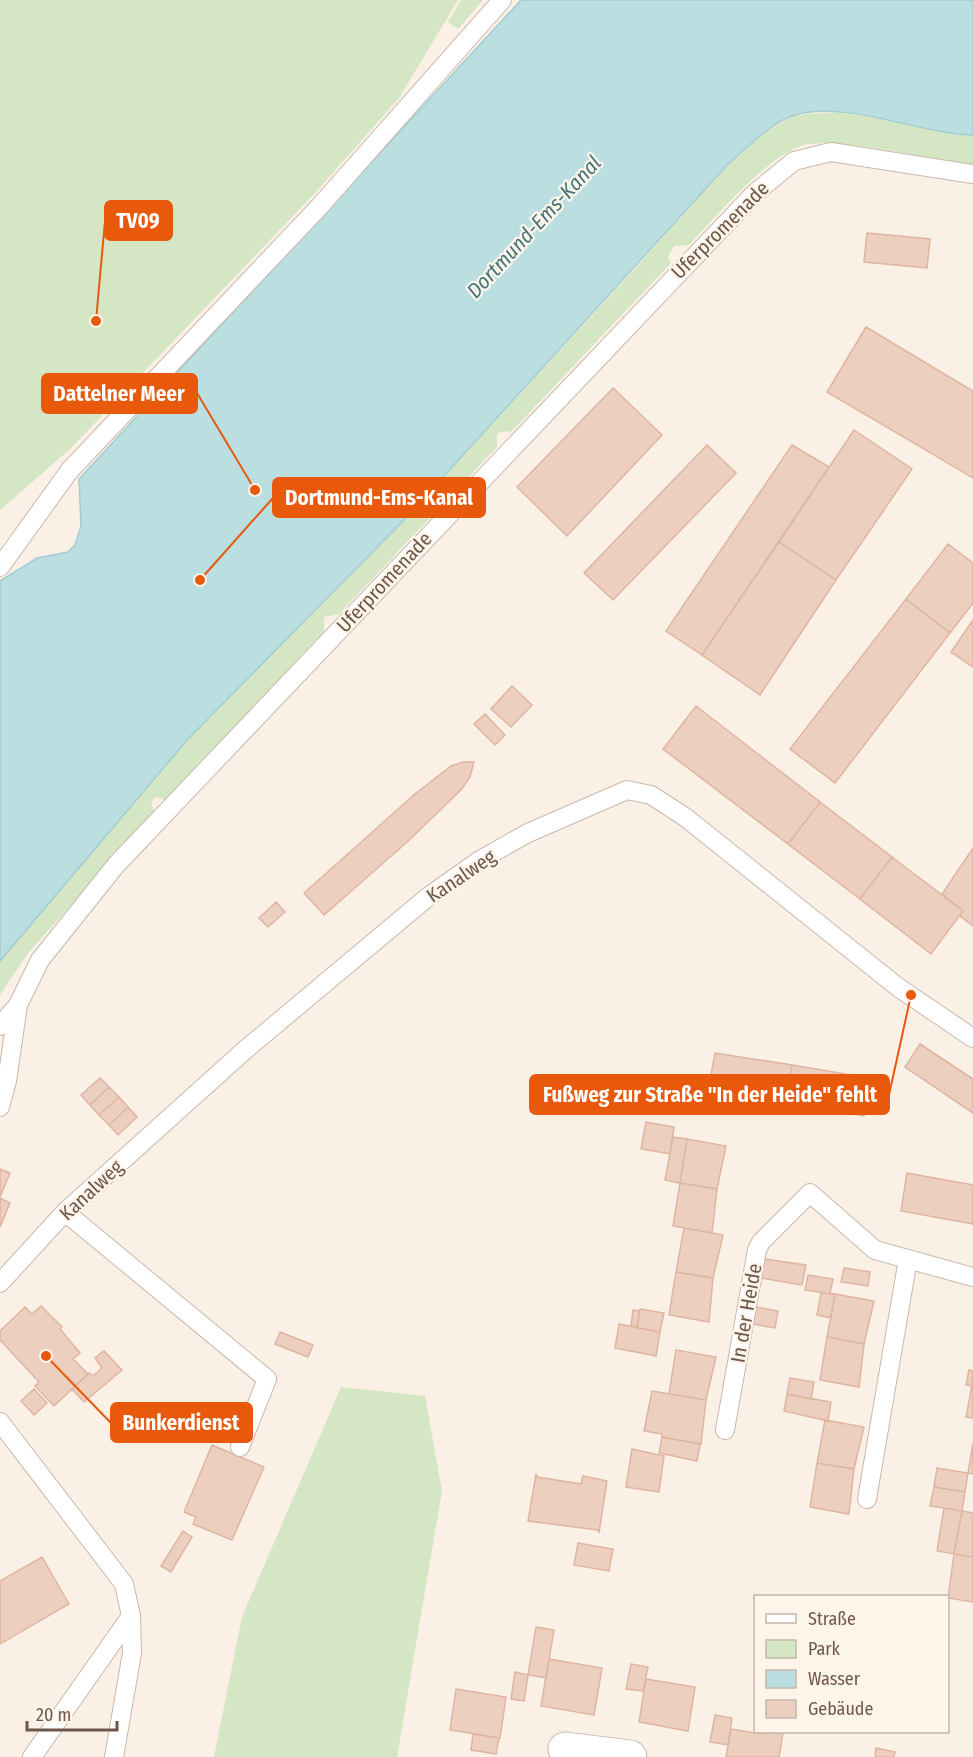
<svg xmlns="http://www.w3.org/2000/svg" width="973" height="1757" viewBox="0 0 973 1757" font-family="'Fira Sans Condensed',sans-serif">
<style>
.green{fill:#d4e6c4}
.water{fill:#bbdee1;stroke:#a2cdd2;stroke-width:1.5}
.building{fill:#edcfbf;stroke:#deb5a1;stroke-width:1.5}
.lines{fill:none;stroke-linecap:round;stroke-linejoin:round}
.service-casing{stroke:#cab8ac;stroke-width:20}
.minor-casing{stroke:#cab8ac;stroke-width:35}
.service{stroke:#fff;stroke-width:18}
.minor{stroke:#fff;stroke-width:33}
.labels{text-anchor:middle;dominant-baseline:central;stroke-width:4.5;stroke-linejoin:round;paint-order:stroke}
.street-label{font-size:20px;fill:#70574c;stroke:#fdf5ea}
.water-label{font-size:21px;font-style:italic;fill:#45757b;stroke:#fdf5ea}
.leader{fill:none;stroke:#e8590c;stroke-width:2}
.callout-dot{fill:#e8590c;stroke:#fdf5ea;stroke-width:2}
.callout{fill:#e8590c;stroke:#e8590c;stroke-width:2}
.callout-label{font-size:21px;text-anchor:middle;font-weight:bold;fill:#fff}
</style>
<rect width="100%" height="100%" fill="#faf0e5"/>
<path class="green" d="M 0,0 L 458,0 L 399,98 L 315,193 L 70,449 L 0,510 Z
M 461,0 L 483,0 L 458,29 L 448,22 Z
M 839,112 L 973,135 L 973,167 C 939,160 830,135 801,146 C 764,159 717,216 689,245 L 674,246 L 668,257 L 671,263 L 511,432 L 503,431 L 497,434 L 497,447 L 339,614 L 324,617 L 324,631 L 166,801 L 159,797 L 154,798 L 151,804 L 155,812 L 28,953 L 0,995 L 0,961 L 188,739 L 402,522 L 629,275 L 728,164 L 765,132 L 794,115 Z
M 341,1387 L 425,1396 L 442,1491 L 397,1757 L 214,1757 L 242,1617 Z"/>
<path class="water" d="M 521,0 L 973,0 L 973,135 C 921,134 845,100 795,115 C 772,121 746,149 728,164 L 402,522 L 188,739 L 0,961 L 0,581 L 37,558 L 68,552 L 75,545 L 81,526 L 79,479 Z"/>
<path class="building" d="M 867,233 L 930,239 L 927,268 L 864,262 Z
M 866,327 L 973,391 L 973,478 L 827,392 Z
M 613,388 L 662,435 L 567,536 L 517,487 Z
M 854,430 L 912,469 L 836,580 L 779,542 Z
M 707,445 L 736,473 L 613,600 L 584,573 Z
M 792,445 L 829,467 L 702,655 L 666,631 Z
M 779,542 L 836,580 L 760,695 L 702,655 Z
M 948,544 L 973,563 L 973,603 L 950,633 L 906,599 Z
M 906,599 L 950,633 L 835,783 L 790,749 Z
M 973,620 L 973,667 L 951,652 Z
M 512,686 L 532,705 L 511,727 L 491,709 Z
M 696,706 L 820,802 L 788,844 L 663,749 Z
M 485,714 L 505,735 L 495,745 L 474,724 Z
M 463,762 L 474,762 L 470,777 L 461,790 L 406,843 L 324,915 L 304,893 L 415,794 L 451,766 Z
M 820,802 L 892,857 L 860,899 L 788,844 Z
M 973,848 L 973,926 L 960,916 L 963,911 L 942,894 Z
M 892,857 L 963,911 L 931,954 L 860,899 Z
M 276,902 L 285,912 L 268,927 L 259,918 Z
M 920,1044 L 973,1079 L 973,1113 L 905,1067 Z
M 715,1053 L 792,1065 L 786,1103 L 708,1090 Z
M 792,1065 L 870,1078 L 864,1116 L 786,1103 Z
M 100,1078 L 109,1087 L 90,1105 L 81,1095 Z
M 109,1087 L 119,1097 L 99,1115 L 90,1105 Z
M 119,1097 L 128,1107 L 109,1125 L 99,1115 Z
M 128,1107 L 137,1117 L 118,1135 L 109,1125 Z
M 646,1122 L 674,1127 L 670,1154 L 641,1149 Z
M 673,1137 L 687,1139 L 680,1183 L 665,1180 Z
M 687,1139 L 726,1146 L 717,1189 L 680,1183 Z
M 0,1169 L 10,1173 L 0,1197 Z
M 907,1173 L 973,1185 L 973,1224 L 901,1211 Z
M 680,1183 L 717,1189 L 712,1233 L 673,1226 Z
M 0,1198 L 10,1203 L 0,1227 Z
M 684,1228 L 723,1235 L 713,1278 L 676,1272 Z
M 764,1259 L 806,1265 L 802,1285 L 761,1278 Z
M 844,1268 L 870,1272 L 868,1286 L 841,1282 Z
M 676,1272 L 713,1278 L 709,1322 L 669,1315 Z
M 808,1275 L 833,1279 L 830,1294 L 805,1290 Z
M 821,1293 L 835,1294 L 831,1318 L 817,1315 Z
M 835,1294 L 874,1301 L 864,1344 L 827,1337 Z
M 41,1306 L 62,1327 L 60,1329 L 80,1353 L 73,1359 L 88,1374 L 54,1406 L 35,1386 L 39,1382 L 0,1340 L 0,1331 L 25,1307 L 32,1314 Z
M 756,1307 L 778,1311 L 775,1328 L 753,1324 Z
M 640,1309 L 664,1313 L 660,1332 L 637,1328 Z
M 633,1310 L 640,1311 L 637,1327 L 631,1326 Z
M 619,1324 L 660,1332 L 656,1356 L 615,1348 Z
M 280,1332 L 313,1345 L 308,1357 L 275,1344 Z
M 827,1337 L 864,1344 L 859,1387 L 820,1380 Z
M 676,1350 L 716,1357 L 706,1400 L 669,1394 Z
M 104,1351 L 122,1370 L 84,1402 L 72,1389 L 89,1373 L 93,1376 L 102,1368 L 95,1358 Z
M 969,1370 L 973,1371 L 972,1386 L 966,1385 Z
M 790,1378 L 814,1382 L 811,1399 L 787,1394 Z
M 972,1385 L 973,1385 L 973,1418 L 966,1417 Z
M 34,1389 L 47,1403 L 34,1415 L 21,1401 Z
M 652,1391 L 706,1400 L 701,1444 L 662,1437 L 662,1434 L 644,1431 Z
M 787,1394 L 831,1402 L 828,1421 L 784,1411 Z
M 825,1420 L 864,1427 L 854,1469 L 817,1463 Z
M 662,1437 L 700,1444 L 697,1461 L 659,1453 Z
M 973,1443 L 973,1474 L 968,1473 Z
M 212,1445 L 264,1467 L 232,1540 L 193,1524 L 196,1517 L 184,1512 Z
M 632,1449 L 664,1456 L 659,1492 L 626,1487 Z
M 817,1463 L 854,1469 L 849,1514 L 810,1507 Z
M 937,1468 L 968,1473 L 965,1492 L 934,1487 Z
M 536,1474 L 537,1477 L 581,1484 L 583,1476 L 607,1481 L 599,1533 L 598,1530 L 528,1521 Z
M 934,1487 L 965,1492 L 962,1511 L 930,1506 Z
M 944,1508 L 962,1511 L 954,1554 L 937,1551 Z
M 962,1511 L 973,1513 L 973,1557 L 954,1554 Z
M 183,1531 L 192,1537 L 171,1572 L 161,1566 Z
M 578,1543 L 613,1549 L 609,1571 L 574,1565 Z
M 954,1554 L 973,1557 L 973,1602 L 948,1598 Z
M 42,1557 L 69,1604 L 0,1644 L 0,1581 Z
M 536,1627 L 554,1630 L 546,1678 L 528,1675 Z
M 549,1659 L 602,1668 L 594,1715 L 541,1706 Z
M 631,1664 L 648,1667 L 643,1691 L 626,1689 Z
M 515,1672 L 528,1675 L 524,1701 L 511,1699 Z
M 646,1679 L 695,1687 L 688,1731 L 639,1722 Z
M 456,1689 L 506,1697 L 500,1738 L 450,1730 Z
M 715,1715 L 732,1718 L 728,1745 L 710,1742 Z
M 731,1729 L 761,1734 L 762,1732 L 783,1733 L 779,1757 L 726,1757 Z
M 473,1734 L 499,1738 L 496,1754 L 471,1750 Z
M 876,1748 L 895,1752 L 894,1757 L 875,1757 Z"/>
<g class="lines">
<g class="service-casing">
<path id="service" d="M 0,567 L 70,470 L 320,206 L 502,0
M 0,1026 L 18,1005 L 40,960 L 116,865 L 755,193 L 794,161 L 831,152 L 973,174
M 0,1107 L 7,1081 L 18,1005
M 65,1212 L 267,1379 L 240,1447
M 0,1283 L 65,1212 L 245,1050 L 429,896 L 480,860 L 528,833 L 627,790 L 651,795 L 685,817 L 899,988 L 973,1038
M 0,1422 L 124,1584 L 131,1616 L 132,1653 L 114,1757
M 725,1430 L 757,1250 L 761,1242 L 810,1193 L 875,1250 L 973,1277
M 867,1499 L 908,1259
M 32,1757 L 131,1616"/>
</g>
<g class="minor-casing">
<path id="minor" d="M 565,1749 L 630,1757"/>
</g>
<use href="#service" class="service"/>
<use href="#minor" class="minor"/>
</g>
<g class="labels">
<g class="street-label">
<text transform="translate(720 230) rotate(-45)">Uferpromenade</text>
<text transform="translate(384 582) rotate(-47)">Uferpromenade</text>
<text transform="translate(461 876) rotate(-34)">Kanalweg</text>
<text transform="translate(91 1190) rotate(-43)">Kanalweg</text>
<text transform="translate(746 1313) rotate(-80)">In der Heide</text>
</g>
<g class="water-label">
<text transform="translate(534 227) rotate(-47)">Dortmund-Ems-Kanal</text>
</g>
</g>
<path class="leader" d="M96 321L105 221M255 490L197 393M200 580L273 498M911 995L889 1095M46 1356L111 1423"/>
<g class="callout-dot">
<circle cx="96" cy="321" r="6"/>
<circle cx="255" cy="490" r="6"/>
<circle cx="200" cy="580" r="6"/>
<circle cx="911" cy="995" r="6"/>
<circle cx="46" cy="1356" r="6"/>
</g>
<g class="callout">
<rect x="105" y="201" width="67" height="39" rx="6"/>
<rect x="42" y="374" width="155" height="39" rx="6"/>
<rect x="273" y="478" width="212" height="39" rx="6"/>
<rect x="530" y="1075" width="359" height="39" rx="6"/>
<rect x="111" y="1403" width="141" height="39" rx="6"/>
</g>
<g class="callout-label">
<text x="138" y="228">TV09</text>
<text x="119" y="401">Dattelner Meer</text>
<text x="379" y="505">Dortmund-Ems-Kanal</text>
<text x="710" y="1102">Fußweg zur Straße "In der Heide" fehlt</text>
<text x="181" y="1430">Bunkerdienst</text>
</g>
<rect x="754" y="1595" width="195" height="138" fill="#fdf5ea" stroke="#c5b6ab" stroke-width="1.5"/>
<rect x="766" y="1614" width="30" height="9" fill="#ffffff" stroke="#c5b6ab" stroke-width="1.5"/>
<text x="808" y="1625" font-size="18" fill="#70574c">Straße</text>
<rect x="766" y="1640" width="30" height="18" fill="#d4e6c4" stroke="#c5b6ab" stroke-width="1.5"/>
<text x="808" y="1655" font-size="18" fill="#70574c">Park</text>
<rect x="766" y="1670" width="30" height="18" fill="#bbdee1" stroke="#c5b6ab" stroke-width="1.5"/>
<text x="808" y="1685" font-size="18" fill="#70574c">Wasser</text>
<rect x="766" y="1700" width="30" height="18" fill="#edcfbf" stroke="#c5b6ab" stroke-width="1.5"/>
<text x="808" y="1715" font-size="18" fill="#70574c">Gebäude</text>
<path d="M27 1721v9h90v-9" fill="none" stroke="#70574c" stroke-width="3"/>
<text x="36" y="1721" font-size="18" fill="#70574c" stroke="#fdf5ea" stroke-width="4.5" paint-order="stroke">20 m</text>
</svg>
